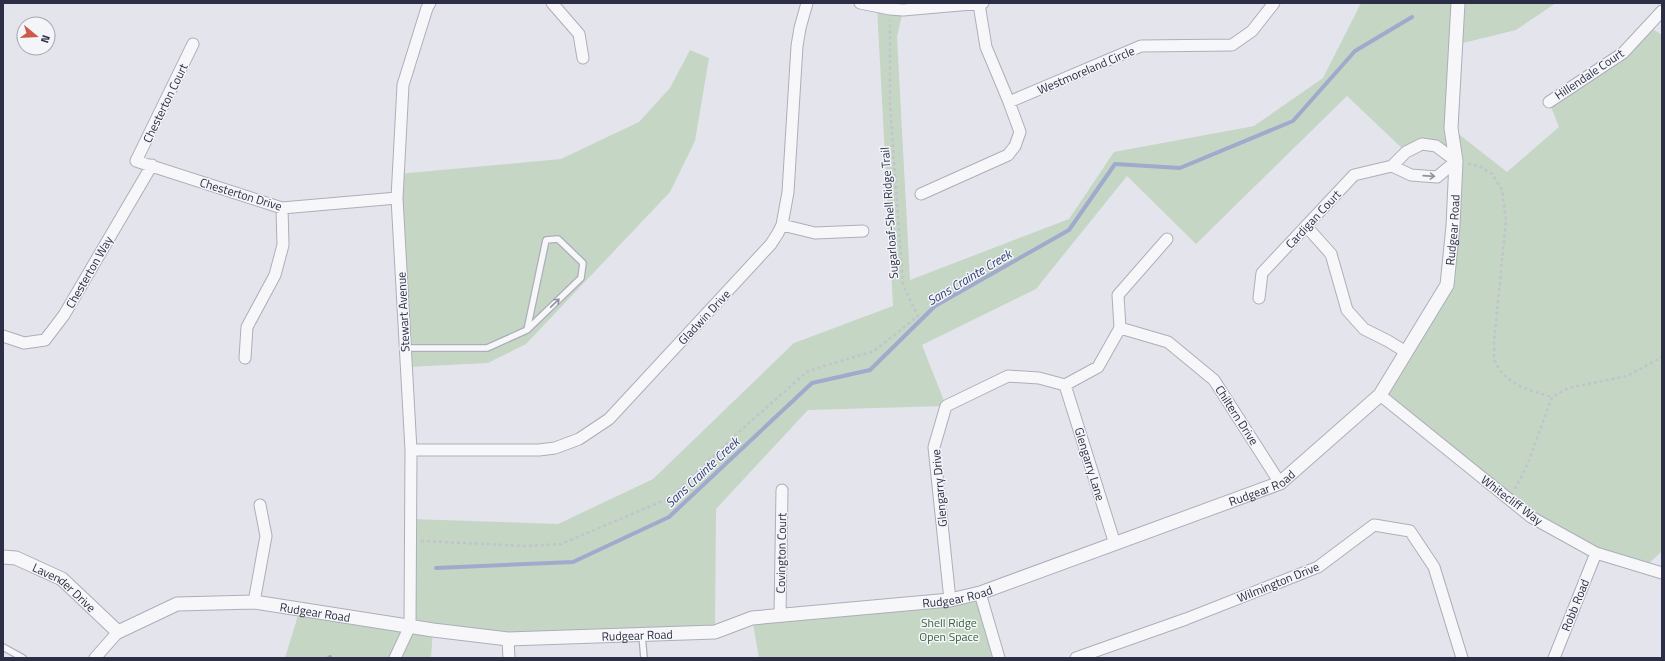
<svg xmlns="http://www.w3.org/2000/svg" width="1665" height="661" viewBox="0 0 1665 661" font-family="'Titillium Web',sans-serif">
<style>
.green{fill:#c5d6c5}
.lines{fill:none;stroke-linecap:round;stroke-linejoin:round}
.stream{stroke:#9faacc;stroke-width:4}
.service-casing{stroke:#acaeba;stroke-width:8}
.minor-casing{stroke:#acaeba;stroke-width:13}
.tertiary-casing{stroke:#acaeba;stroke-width:15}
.path{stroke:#c2c3cb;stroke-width:2.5;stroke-dasharray:3 3;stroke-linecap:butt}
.service{stroke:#f7f7fa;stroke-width:5.5}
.minor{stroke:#f7f7fa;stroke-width:11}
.tertiary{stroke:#f7f7fa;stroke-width:13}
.oneway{stroke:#9192a0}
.labels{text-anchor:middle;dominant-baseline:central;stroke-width:3;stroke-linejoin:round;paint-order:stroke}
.street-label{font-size:12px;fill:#2b2e45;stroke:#f4f5f9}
.park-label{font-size:12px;fill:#38613b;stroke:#f4f5f9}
.water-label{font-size:13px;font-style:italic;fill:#354279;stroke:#f4f5f9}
</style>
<rect width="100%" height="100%" fill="#e4e5ec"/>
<path class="green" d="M 860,3 L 902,3 L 903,10 L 897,37 L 910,280 L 1069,219 L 1114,152 L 1254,126 L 1323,78 L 1361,3 L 1556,3 L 1516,30 L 1455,45 L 1451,128 L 1507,172 L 1559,127 L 1549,102 L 1623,53 L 1648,26 L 1662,35 L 1662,551 L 1644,568 L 1596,553 L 1531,517 L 1380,395 L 1447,285 L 1456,161 L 1436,146 L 1406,152 L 1347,96 L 1196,244 L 1127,176 L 1036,289 L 922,345 L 946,406 L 808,410 L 716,509 L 715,632 L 508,639 L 433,630 L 431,658 L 285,658 L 300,609 L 410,626 L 411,519 L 558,524 L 653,479 L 794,343 L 893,306 L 877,7 Z
M 690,50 L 709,58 L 695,141 L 670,192 L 526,344 L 488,363 L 407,367 L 398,174 L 561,159 L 639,122 L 670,88 Z
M 980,593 L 999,658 L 759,658 L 752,618 Z"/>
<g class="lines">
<path class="stream" d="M 436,568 L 573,562 L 669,517 L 812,383 L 870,370 L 935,306 L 1069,230 L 1115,164 L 1180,168 L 1293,121 L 1355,51 L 1412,17
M 329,658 L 330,657"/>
<g class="service-casing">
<path id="service" d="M 405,348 L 487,348 L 527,330 L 581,278 L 583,263 L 558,239 L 546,240 L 527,330
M 642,635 L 644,658
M 3,647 L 23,658"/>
</g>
<g class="minor-casing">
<path id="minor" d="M 552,3 L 579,34 L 583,58
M 860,3 L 890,9 L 903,10 L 983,3
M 193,44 L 136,161 L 282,208 L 397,198
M 1009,102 L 1141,46 L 1232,45 L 1252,31 L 1274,3
M 1549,102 L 1623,53 L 1662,11
M 921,194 L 1008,155 L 1015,146 L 1020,132 L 1009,102 L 986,47 L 979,4
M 782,225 L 815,233 L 863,231
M 1306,226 L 1331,254 L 1347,310 L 1364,329 L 1388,341 L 1406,352
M 1259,298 L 1262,273 L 1354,175 L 1392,166 L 1406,152 L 1422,144 L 1436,146 L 1456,161 L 1437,177 L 1411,175 L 1392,166
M 1120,328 L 1168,342 L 1214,380 L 1280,483
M 3,336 L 24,343 L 45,340 L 64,315 L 152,165
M 245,358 L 247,327 L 275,275 L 283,245 L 282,208
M 1065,385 L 1115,544
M 1380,395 L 1531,517 L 1596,553 L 1662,573
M 411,450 L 539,450 L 555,448 L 579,439 L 609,419 L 771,244 L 778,233 L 782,225 L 788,192 L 797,46 L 800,28 L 807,3
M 980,593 L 999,658
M 950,600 L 934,447 L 946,406 L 1008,376 L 1039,378 L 1065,385 L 1098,367 L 1120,328 L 1118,295 L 1167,239
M 254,602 L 266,536 L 260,505
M 780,616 L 782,490
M 508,639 L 509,658
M 95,658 L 118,632
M 395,658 L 410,626 L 411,450 L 397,198 L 403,85 L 427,8 L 430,3
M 1076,658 L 1186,619 L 1318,567 L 1374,525 L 1410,531 L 1434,567 L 1462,658
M 1554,658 L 1596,553"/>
</g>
<g class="tertiary-casing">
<g id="tertiary">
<path id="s1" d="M 3,557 L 16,558 L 62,579 L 118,632 L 177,604 L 254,602 L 433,630 L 508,639 L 715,632 L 752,618 L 950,600 L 980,593 L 1280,483 L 1380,395 L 1447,285 L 1453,226 L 1456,161 L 1451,128 L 1458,3"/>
</g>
</g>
<path class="path" d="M 1468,164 L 1479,166 L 1492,174 L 1502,190 L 1506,221 L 1494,342 C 1495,347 1493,356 1495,361 C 1504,384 1531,391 1552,397
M 1515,489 L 1528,463 L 1552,397 L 1568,388 L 1627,376 L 1662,357
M 421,541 L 527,546 L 561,544 L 670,498 L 742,429 L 808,371 L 874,351 L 918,316 L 903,285 L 890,105 L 890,20"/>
<use href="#service" class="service"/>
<use href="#minor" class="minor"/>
<use href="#tertiary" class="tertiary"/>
</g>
<defs><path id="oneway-shaft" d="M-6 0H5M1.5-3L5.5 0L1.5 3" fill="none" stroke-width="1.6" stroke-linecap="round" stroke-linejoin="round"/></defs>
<g class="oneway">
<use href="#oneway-shaft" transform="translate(1429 176) rotate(4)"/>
<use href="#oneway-shaft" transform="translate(555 303) rotate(-44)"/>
</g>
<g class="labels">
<g class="street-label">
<text transform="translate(1086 70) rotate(-23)">Westmoreland Circle</text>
<text transform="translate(1589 74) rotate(-34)">Hillendale Court</text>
<text transform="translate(165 103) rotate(-64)">Chesterton Court</text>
<text transform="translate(241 194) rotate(17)">Chesterton Drive</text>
<text transform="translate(889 213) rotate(-94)">Sugarloaf-Shell Ridge Trail</text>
<text transform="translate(1313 219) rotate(-47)">Cardigan Court</text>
<text stroke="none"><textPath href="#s1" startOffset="1653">Rudgear Road</textPath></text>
<text transform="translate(89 272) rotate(-60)">Chesterton Way</text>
<text transform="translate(403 312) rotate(-93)">Stewart Avenue</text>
<text transform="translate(704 317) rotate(-47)">Gladwin Drive</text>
<text transform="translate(1237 415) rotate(57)">Chiltern Drive</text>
<text transform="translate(1090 464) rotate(73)">Glengarry Lane</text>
<text stroke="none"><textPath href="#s1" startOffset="1317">Rudgear Road</textPath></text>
<text transform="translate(939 488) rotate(-95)">Glengarry Drive</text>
<text transform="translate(1512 500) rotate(37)">Whitecliff Way</text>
<text transform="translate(781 553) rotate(-89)">Covington Court</text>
<text transform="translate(1278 582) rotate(-22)">Wilmington Drive</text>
<text stroke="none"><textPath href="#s1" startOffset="70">Lavender Drive</textPath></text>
<text stroke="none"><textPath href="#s1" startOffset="993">Rudgear Road</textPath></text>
<text transform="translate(1575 605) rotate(-68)">Robb Road</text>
<text stroke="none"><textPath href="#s1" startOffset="345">Rudgear Road</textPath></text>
<text stroke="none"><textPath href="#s1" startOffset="669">Rudgear Road</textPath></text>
</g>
<g class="park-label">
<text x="949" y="622">Shell Ridge<tspan x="949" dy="14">Open Space</tspan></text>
</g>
<g class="water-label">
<text transform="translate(969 277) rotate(-31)">Sans Crainte Creek</text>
<text transform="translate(702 472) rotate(-43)">Sans Crainte Creek</text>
</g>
</g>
<rect width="1665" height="661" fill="none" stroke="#2b2e45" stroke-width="8"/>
<g transform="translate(36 36) rotate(108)"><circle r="19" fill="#f4f5f9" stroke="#a4a5b1"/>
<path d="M0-3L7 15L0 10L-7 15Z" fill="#d0574a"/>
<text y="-6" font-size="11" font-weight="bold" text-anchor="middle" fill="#2b2e45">N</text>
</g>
</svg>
